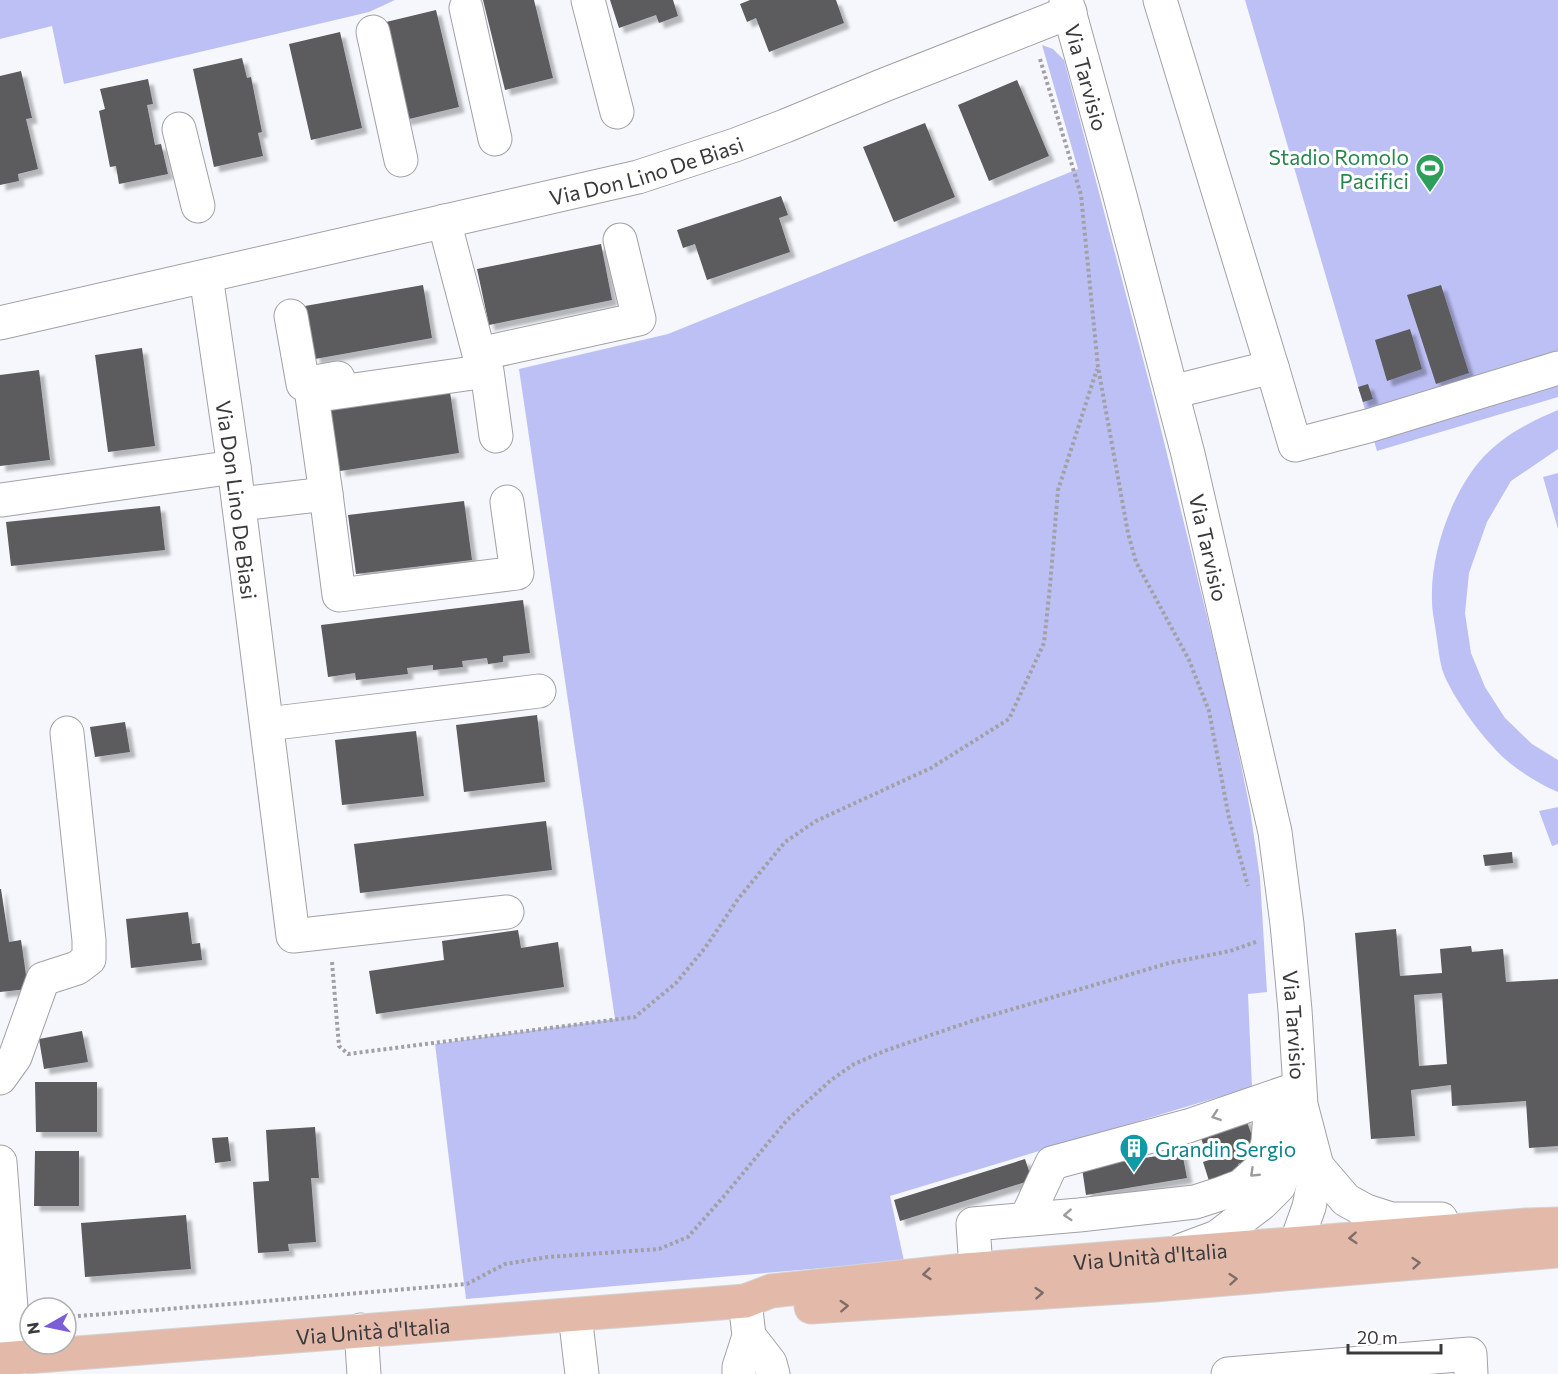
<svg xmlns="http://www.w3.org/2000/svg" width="1558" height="1374" viewBox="0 0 1558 1374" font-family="Commissioner,sans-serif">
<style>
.green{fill:#bdc0f5}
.building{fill:#5c5b5f;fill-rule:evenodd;filter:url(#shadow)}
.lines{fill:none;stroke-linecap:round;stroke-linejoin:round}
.minor-casing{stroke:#a1a1a6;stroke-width:35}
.major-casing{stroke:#d4d4d4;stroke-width:35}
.path{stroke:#a1a1a5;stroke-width:4;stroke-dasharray:3 3;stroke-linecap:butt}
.minor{stroke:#fff;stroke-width:33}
.major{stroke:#e3baaa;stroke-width:33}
.oneway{stroke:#9c9c9e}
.oneway2{stroke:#7e6d68}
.labels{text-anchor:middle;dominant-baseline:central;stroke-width:6;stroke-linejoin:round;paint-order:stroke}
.street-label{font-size:21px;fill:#3a3a3c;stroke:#fff}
.leisure-label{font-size:21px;fill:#27864d;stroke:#fff;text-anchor:end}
.culture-label{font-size:21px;fill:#0d838f;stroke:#fff;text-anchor:start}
</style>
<defs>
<filter id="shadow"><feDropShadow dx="5.5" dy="5.5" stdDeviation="1.5" flood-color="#0004"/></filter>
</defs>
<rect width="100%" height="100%" fill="#f6f7fc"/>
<path class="green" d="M 0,0 L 395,0 L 369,12 L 64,84 L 52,26 L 0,39 Z
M 1245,0 L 1558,0 L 1558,397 L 1377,451 Z
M 1042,45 L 1053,49 L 1064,60 L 1153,397 L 1229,706 L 1250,809 L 1260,878 L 1267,992 L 1248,994 L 1252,1087 L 890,1196 L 904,1261 L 466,1299 L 435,1044 L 615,1019 L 519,369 L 668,334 L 1078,169 Z
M 1558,410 L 1558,449 L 1511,481 L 1487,522 L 1469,573 L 1465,613 L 1471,653 L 1485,687 L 1505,718 L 1532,744 L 1558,760 L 1558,792 C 1542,785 1525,775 1511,764 C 1488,746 1451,697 1442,669 C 1439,658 1438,645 1436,633 C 1435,623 1432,612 1432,601 C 1430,556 1450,497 1479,462 C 1500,437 1529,422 1558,410 Z
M 1558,473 L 1558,529 L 1543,477 Z
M 1558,807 L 1558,844 L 1552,846 L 1539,811 Z"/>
<path class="building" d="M 483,0 L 534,0 L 553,78 L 505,90 Z
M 610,0 L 673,0 L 678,16 L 659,23 L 656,15 L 619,28 Z
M 750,0 L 836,0 L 844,23 L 769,52 L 756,18 L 747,22 L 740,4 Z
M 436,10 L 459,107 L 405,120 L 382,23 Z
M 340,32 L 362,128 L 311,140 L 289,44 Z
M 242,58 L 247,78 L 251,77 L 262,132 L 258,133 L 263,156 L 214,167 L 193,69 Z
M 21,71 L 32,118 L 26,119 L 38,169 L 18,174 L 19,181 L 0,185 L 0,76 Z
M 148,79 L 153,104 L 147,105 L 155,145 L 161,144 L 168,174 L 119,184 L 116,166 L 110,167 L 99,111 L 105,109 L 100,89 Z
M 1017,80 L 1049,156 L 989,181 L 958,105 Z
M 925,123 L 955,197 L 894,222 L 863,147 Z
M 781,196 L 788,215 L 779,218 L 790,252 L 707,280 L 695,244 L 683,248 L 677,230 Z
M 601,244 L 612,300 L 489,325 L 477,269 Z
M 423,285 L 432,338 L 315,359 L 305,306 Z
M 1441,285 L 1469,373 L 1436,384 L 1407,295 Z
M 1410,329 L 1422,369 L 1387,381 L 1375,340 Z
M 142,348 L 155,446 L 108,452 L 95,355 Z
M 39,370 L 50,460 L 0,466 L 0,375 Z
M 1368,384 L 1373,399 L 1363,402 L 1358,387 Z
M 450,392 L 459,453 L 340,471 L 330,410 Z
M 464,501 L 472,560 L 356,574 L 348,515 Z
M 160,506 L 165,550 L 11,566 L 6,522 Z
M 523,600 L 530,653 L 503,656 L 503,662 L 488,664 L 487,658 L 462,661 L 463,667 L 433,670 L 433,665 L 407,668 L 408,674 L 356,680 L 355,673 L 328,677 L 321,625 Z
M 537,715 L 545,782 L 464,792 L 456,725 Z
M 125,722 L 130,752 L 95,757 L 90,727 Z
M 416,731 L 424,796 L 342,805 L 335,740 Z
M 546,821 L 552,870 L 360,893 L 354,844 Z
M 1512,852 L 1513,863 L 1485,866 L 1483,855 Z
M 0,889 L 1,889 L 9,942 L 21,940 L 28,989 L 0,992 Z
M 188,912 L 192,944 L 200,943 L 202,960 L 131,968 L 126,919 Z
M 1396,929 L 1400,976 L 1442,973 L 1440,949 L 1471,946 L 1472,952 L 1503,949 L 1506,982 L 1558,979 L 1558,1146 L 1529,1148 L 1526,1101 L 1452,1106 L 1451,1085 L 1411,1090 L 1415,1136 L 1371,1139 L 1355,933 ZM 1442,993 L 1447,1064 L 1419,1066 L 1414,995 Z
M 518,930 L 521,948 L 558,942 L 564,987 L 376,1014 L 369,971 L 444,960 L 442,941 Z
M 82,1031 L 88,1062 L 44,1069 L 39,1039 Z
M 35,1082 L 97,1082 L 97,1132 L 36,1132 Z
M 1245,1117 L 1254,1141 L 1243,1146 L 1248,1160 L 1238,1164 L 1241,1173 L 1210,1184 L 1203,1162 L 1209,1160 L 1199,1133 Z
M 315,1127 L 319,1178 L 311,1178 L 316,1242 L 288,1244 L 289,1251 L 258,1253 L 253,1182 L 269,1181 L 266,1130 Z
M 228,1137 L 231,1161 L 215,1163 L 212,1138 Z
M 35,1151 L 79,1151 L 79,1206 L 34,1206 Z
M 1182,1152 L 1187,1178 L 1086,1195 L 1082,1168 Z
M 1025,1159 L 1032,1180 L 900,1221 L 894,1200 Z
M 186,1215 L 191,1269 L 85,1277 L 81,1223 Z"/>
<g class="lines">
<g class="minor-casing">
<g id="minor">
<path d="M 588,0 L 617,112"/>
<path id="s1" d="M 1066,0 L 1119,192 L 1188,454 L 1275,832 L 1287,924 L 1295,1010 L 1301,1105 L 1317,1166 L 1346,1200 L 1366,1211 L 1391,1219 L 1441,1219"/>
<path d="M 1160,0 L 1272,367 L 1172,392"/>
<path d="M 466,8 L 495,139"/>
<path d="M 373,32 L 401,160"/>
<path d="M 179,129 L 198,206"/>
<path d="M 444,221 L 479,354 L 639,319 L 620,240"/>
<path id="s2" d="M 206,276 L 234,467 L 293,936 L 507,912"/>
<path d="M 291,316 L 303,384 L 338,378"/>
<path id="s3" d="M 0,323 L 638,177 L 735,145 L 785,126 L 884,85 L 1070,12"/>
<path d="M 1272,367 L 1295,445 L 1368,426 L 1558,368"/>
<path d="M 326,494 L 339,595 L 517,573 L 507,502"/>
<path d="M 2,500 L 234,467"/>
<path d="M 239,504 L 326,494 L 312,396 L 487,371 L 496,436"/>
<path d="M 267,724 L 539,691"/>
<path d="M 0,1078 L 15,1057 L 43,979 L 77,968 L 89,959 L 89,940 L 67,733"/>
<path d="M 0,1162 L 12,1321 L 10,1374"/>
<path d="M 1026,1219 L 1052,1163 L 1188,1126 L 1290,1091"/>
<path d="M 1182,1250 L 1217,1237 L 1262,1203 L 1279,1186 L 1287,1164 L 1300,1110"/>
<path d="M 1285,1267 L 1296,1243 L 1309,1207 L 1317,1166"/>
<path d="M 976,1269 L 973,1224 L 1079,1215 L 1195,1202 L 1220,1194 L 1241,1186 L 1261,1168 L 1268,1142 L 1271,1098"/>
<path d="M 575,1315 L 582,1374"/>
<path d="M 361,1330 L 364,1374"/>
<path d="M 749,1336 L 770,1363 L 773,1374"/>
<path d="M 739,1374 L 739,1367 L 749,1336 L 745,1301"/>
<path d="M 1228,1374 L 1470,1354 L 1471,1374"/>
</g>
</g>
<g class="major-casing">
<g id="major">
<path d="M 811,1307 L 1155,1285 L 1558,1251"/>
<path id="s4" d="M 0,1359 L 708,1304 L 745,1301 L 771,1291 L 965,1270 L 1526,1225 L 1558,1224"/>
</g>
</g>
<path class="path" d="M 1040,59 L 1081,195 L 1098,367 L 1128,533 L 1136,562 L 1189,660 L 1209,711 L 1229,818 L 1248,886
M 332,962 L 339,1046 L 348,1054 L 635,1017 L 676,983 L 705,948 L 738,899 L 785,842 L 816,821 L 931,768 L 1009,719 L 1044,643 L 1050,586 L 1058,490 L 1097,369
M 66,1317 L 218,1305 L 467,1284 L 505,1264 L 548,1257 L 659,1249 L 688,1237 L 725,1195 L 787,1120 L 831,1080 L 854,1064 L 887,1050 L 972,1021 L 1169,963 L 1230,951 L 1256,942"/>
<use href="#minor" class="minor"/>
<use href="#major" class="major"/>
</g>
<defs><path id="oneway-chevron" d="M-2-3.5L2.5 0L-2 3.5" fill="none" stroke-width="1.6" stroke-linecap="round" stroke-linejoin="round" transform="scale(1.5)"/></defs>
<g class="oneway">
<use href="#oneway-chevron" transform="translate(1216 1116) rotate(161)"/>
<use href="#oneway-chevron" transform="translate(1254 1173) rotate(136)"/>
<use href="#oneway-chevron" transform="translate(1068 1215) rotate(176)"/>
</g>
<g class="oneway2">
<use href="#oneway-chevron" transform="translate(1353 1238) rotate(176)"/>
<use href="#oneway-chevron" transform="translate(1416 1263) rotate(-5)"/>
<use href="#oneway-chevron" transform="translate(927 1274) rotate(174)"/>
<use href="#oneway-chevron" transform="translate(1233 1279) rotate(-5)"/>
<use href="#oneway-chevron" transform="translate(1039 1293) rotate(-4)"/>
<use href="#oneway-chevron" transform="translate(844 1306) rotate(-3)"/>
</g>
<defs>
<g id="stadium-pin" transform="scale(1.5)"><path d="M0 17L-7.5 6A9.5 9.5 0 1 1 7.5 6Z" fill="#2e9e5b" stroke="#fff"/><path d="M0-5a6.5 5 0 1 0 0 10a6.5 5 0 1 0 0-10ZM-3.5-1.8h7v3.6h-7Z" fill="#fff"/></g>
<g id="building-pin" transform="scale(1.5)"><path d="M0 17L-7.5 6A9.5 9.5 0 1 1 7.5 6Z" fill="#0f9aa8" stroke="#fff"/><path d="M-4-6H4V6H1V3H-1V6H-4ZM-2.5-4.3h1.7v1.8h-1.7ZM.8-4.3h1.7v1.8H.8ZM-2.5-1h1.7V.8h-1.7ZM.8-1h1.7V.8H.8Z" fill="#fff"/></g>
</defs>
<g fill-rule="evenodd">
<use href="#stadium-pin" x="1430" y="168"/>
<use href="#building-pin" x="1134" y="1148"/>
</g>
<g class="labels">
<g class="street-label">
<text stroke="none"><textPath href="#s1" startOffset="80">Via Tarvisio</textPath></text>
<text stroke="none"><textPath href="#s3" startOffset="664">Via Don Lino De Biasi</textPath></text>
<text stroke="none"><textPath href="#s2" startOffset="226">Via Don Lino De Biasi</textPath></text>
<text stroke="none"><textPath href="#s1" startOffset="566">Via Tarvisio</textPath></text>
<text stroke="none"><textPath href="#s1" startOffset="1052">Via Tarvisio</textPath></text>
<text stroke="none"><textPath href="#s4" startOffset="1156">Via Unità d'Italia</textPath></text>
<text stroke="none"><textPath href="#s4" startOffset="374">Via Unità d'Italia</textPath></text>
</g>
<g class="leisure-label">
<text x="1409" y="156">Stadio Romolo<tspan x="1409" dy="24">Pacifici</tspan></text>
</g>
<g class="culture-label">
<text x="1155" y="1148">Grandin Sergio</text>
</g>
</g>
<g transform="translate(48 1326) rotate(261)"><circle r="28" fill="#ffffff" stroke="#b0b0b1" stroke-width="1.5"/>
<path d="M0-4.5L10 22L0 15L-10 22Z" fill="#7a5dd7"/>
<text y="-9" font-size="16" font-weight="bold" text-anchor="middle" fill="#3a3a3c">N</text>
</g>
<path d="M1348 1344v9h93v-9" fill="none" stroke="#3a3a3c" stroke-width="3"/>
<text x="1357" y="1344" font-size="18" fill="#3a3a3c" stroke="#ffffff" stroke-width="4.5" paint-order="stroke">20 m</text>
</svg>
